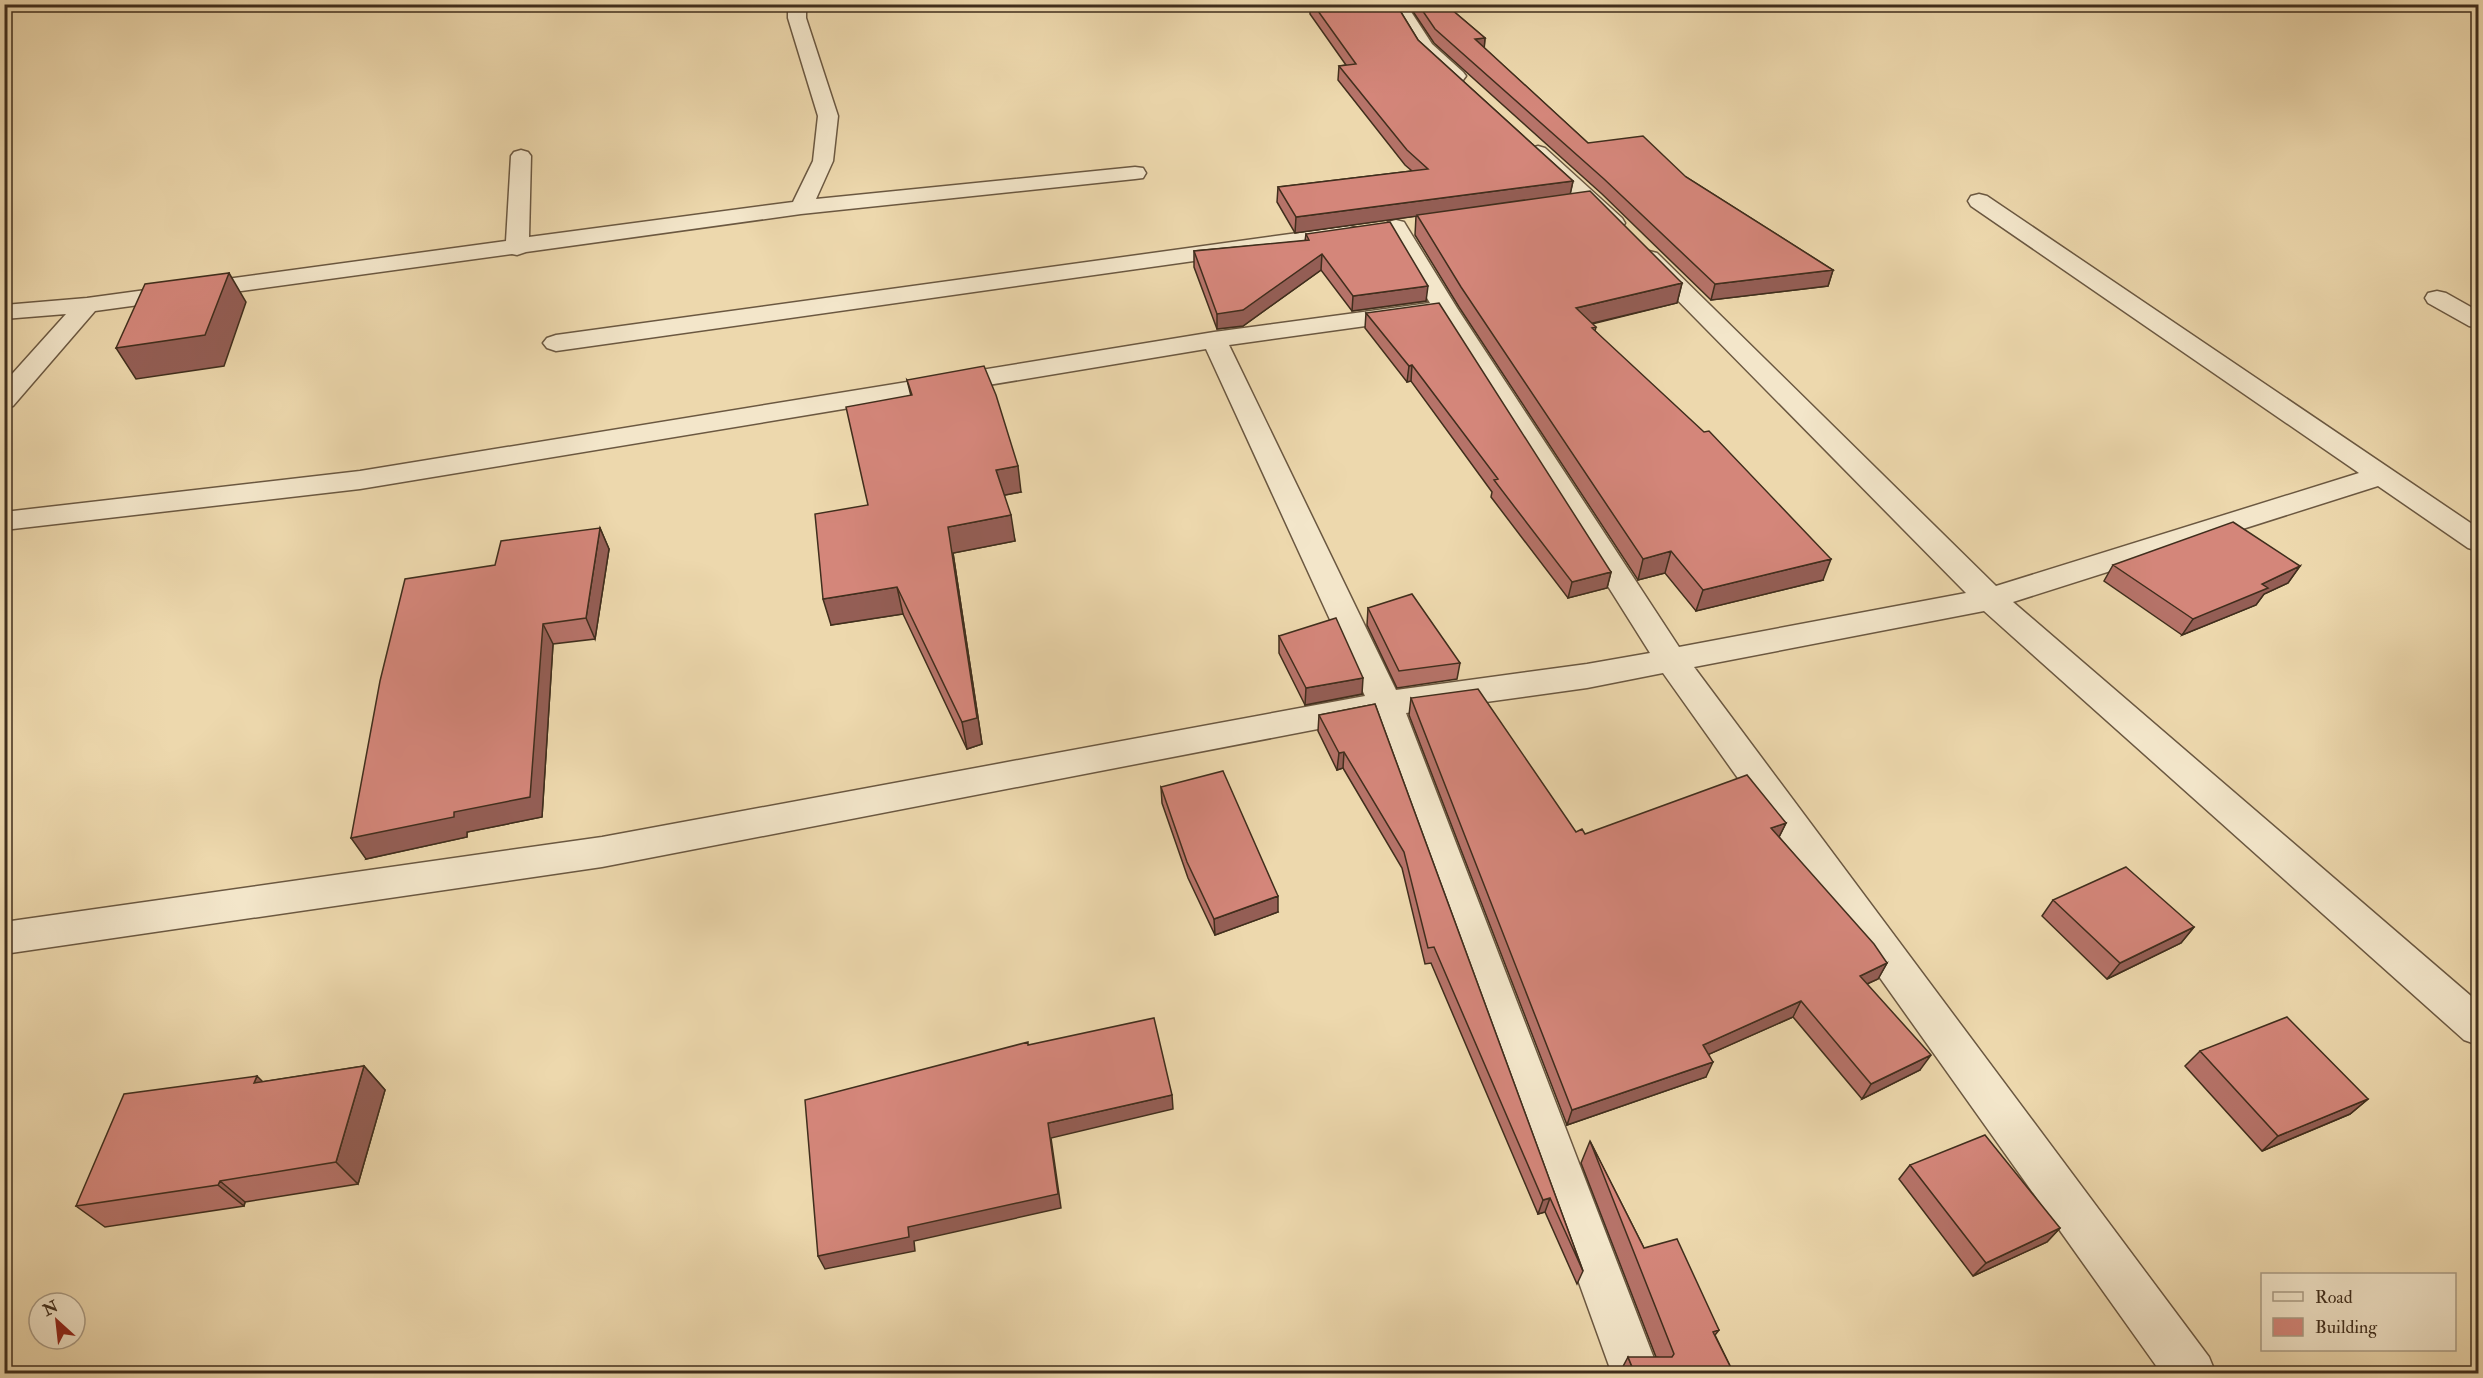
<svg xmlns="http://www.w3.org/2000/svg" width="2483" height="1378" viewBox="0 0 2483 1378" font-family="'IM FELL Double Pica',serif">
<style>
.lines{fill:none;stroke-linecap:round;stroke-linejoin:round}
.minor-casing{stroke:#6b5841;stroke-width:3}
.minor{fill:#f3e6ca;fill-rule:evenodd}
.wall{fill:#b67369;stroke:#402e1d;stroke-width:1.5}
.shaded-wall{fill:#945e55;stroke:#402e1d;stroke-width:1.5}
.building{fill:#d4867a;stroke:#402e1d;stroke-width:1.5}
</style>
<rect width="100%" height="100%" fill="#edd8ad"/>
<filter id="stains"><feTurbulence type="fractalNoise" baseFrequency=".00333" numOctaves="4"/><feColorMatrix values="0 0 0 0 .2 0 0 0 0 .09 0 0 0 0 .02 0 0 0 .5 -.17"/></filter>
<radialGradient id="worn" r=".72"><stop offset=".6" stop-color="#630" stop-opacity="0"/><stop offset="1" stop-color="#630" stop-opacity=".3"/></radialGradient>
<g class="lines">
<g class="minor-casing">
<path id="minor" d="M 788,4 L 806,4 L 806,18 L 838,116 L 833,161 L 816,199 L 1135,167 L 1143,168 L 1146,173 L 1143,178 L 1135,179 L 801,214 L 526,252 L 517,255 L 512,254 L 95,311 L 13,406 L 4,408 L 4,383 L 66,314 L 4,319 L 4,305 L 87,298 L 506,241 L 511,156 L 514,152 L 521,150 L 528,152 L 531,156 L 529,237 L 793,202 L 813,161 L 818,116 L 788,18 Z
M 1389,4 L 1406,4 L 1432,44 L 1463,72 L 1466,76 L 1463,80 L 1449,80 L 1418,52 Z
M 1538,146 L 1545,148 L 1622,218 L 1625,223 L 1622,228 L 1614,230 L 1606,228 L 1531,156 L 1528,152 L 1531,148 Z
M 1979,194 L 1987,196 L 2478,528 L 2478,551 L 2468,548 L 2378,486 L 2013,602 L 2478,1002 L 2478,1045 L 2464,1040 L 1984,611 L 1694,667 L 2209,1357 L 2216,1374 L 2162,1374 L 1663,673 L 1587,688 L 1406,713 L 1660,1374 L 1612,1374 L 1375,718 L 602,867 L 4,954 L 4,922 L 602,837 L 1365,696 L 1206,349 L 360,489 L 4,530 L 4,512 L 360,471 L 1214,332 L 1430,303 L 1385,227 L 1388,222 L 1396,220 L 1404,222 L 1407,227 L 1457,308 L 1679,647 L 1966,593 L 1641,263 L 1637,258 L 1641,253 L 1649,251 L 1657,253 L 1996,586 L 2359,473 L 1971,206 L 1968,201 L 1971,196 ZM 1438,316 L 1650,653 L 1587,664 L 1396,690 L 1229,345 Z
M 1349,226 L 1357,228 L 1360,233 L 1357,238 L 556,351 L 547,348 L 543,343 L 547,338 L 556,335 Z
M 2437,291 L 2446,293 L 2478,311 L 2478,328 L 2469,326 L 2428,303 L 2425,298 L 2428,293 Z"/>
</g>
<use href="#minor" class="minor"/>
</g>
<path class="wall" d="M 1310,4 L 1396,4 L 1418,40 L 1573,181 L 1570,194 L 1682,283 L 1677,303 L 1592,324 L 1596,327 L 1595,331 L 1823,580 L 1696,611 L 1665,573 L 1638,580 L 1459,307 L 1415,235 L 1416,216 L 1295,233 L 1277,202 L 1278,187 L 1412,171 L 1405,165 L 1338,80 L 1339,66 L 1346,65 L 1310,14 Z
M 1408,4 L 1445,4 L 1485,38 L 1484,48 L 1588,143 L 1686,177 L 1833,270 L 1828,286 L 1711,300 L 1602,194 L 1434,43 Z
M 1306,234 L 1426,301 L 1352,311 L 1321,270 L 1243,326 L 1217,329 L 1194,267 L 1194,251 L 1305,241 Z
M 1366,313 L 1611,572 L 1607,588 L 1568,598 L 1491,497 L 1492,492 L 1411,381 L 1407,382 L 1365,328 Z
M 907,380 L 1021,492 L 1004,495 L 1015,541 L 953,553 L 982,744 L 967,749 L 903,614 L 831,625 L 868,505 L 911,396 Z
M 600,528 L 609,549 L 595,639 L 553,644 L 542,817 L 467,832 L 467,837 L 366,859 Z
M 2113,565 L 2300,566 L 2288,583 L 2264,594 L 2256,605 L 2182,635 L 2104,581 Z
M 1368,608 L 1460,663 L 1457,679 L 1397,688 L 1367,625 Z
M 1279,636 L 1362,694 L 1305,705 L 1279,653 Z
M 1411,698 L 1576,832 L 1585,834 L 1786,823 L 1779,837 L 1887,963 L 1878,979 L 1867,984 L 1920,1070 L 1862,1099 L 1793,1017 L 1709,1054 L 1706,1077 L 1567,1125 L 1409,715 Z
M 1375,704 L 1583,1271 L 1577,1284 L 1545,1212 L 1538,1214 L 1431,963 L 1425,964 L 1402,868 L 1343,768 L 1337,770 L 1318,731 L 1319,715 Z
M 1161,787 L 1278,912 L 1215,935 L 1188,878 L 1162,803 Z
M 2053,900 L 2194,927 L 2181,943 L 2107,979 L 2042,916 Z
M 2200,1051 L 2368,1099 L 2350,1114 L 2262,1151 L 2185,1066 Z
M 364,1066 L 385,1090 L 358,1184 L 245,1202 L 244,1206 L 105,1227 L 76,1206 L 262,1082 Z
M 1590,1141 L 1644,1248 L 1719,1330 L 1715,1335 L 1734,1374 L 1656,1357 L 1581,1163 Z
M 1910,1165 L 2060,1228 L 2047,1242 L 1973,1276 L 1899,1179 Z
M 1628,1357 L 1635,1374 L 1619,1374 Z"/>
<path class="shaded-wall" d="M 1485,38 L 1484,51 L 1475,39 Z
M 1573,181 L 1570,195 L 1295,233 L 1296,217 Z
M 1322,254 L 1321,270 L 1243,326 L 1217,329 L 1217,314 Z
M 1833,270 L 1828,286 L 1711,300 L 1715,284 Z
M 229,273 L 246,302 L 224,366 L 136,379 L 116,348 Z
M 1682,283 L 1677,303 L 1572,328 L 1576,308 Z
M 1428,286 L 1426,301 L 1352,311 L 1353,296 Z
M 1412,365 L 1411,381 L 1407,382 L 1409,366 Z
M 1018,466 L 1021,492 L 1000,496 L 996,470 Z
M 1011,515 L 1015,541 L 953,553 L 982,744 L 967,749 L 962,722 L 948,527 Z
M 600,528 L 609,549 L 595,639 L 586,618 Z
M 1671,551 L 1665,573 L 1638,580 L 1643,559 Z
M 1831,559 L 1823,580 L 1696,611 L 1703,590 Z
M 2300,566 L 2288,583 L 2264,594 L 2256,605 L 2182,635 L 2193,619 L 2262,584 Z
M 1611,572 L 1607,588 L 1568,598 L 1572,582 Z
M 897,587 L 903,614 L 831,625 L 823,599 Z
M 543,624 L 553,644 L 542,817 L 467,832 L 467,837 L 366,859 L 351,838 L 454,812 Z
M 1363,678 L 1362,694 L 1305,705 L 1306,688 Z
M 1344,752 L 1343,768 L 1337,770 L 1339,753 Z
M 1786,823 L 1778,839 L 1771,828 Z
M 1278,896 L 1278,912 L 1215,935 L 1214,919 Z
M 2194,927 L 2181,943 L 2107,979 L 2120,963 Z
M 1887,963 L 1878,979 L 1851,991 L 1860,976 Z
M 1801,1001 L 1793,1017 L 1696,1060 L 1703,1045 Z
M 1931,1055 L 1920,1070 L 1862,1099 L 1871,1084 Z
M 1713,1062 L 1706,1077 L 1567,1125 L 1572,1110 Z
M 364,1066 L 385,1090 L 358,1184 L 336,1162 Z
M 257,1076 L 280,1099 L 254,1083 Z
M 1172,1095 L 1173,1109 L 1051,1138 L 1061,1208 L 914,1241 L 915,1251 L 825,1269 L 818,1256 L 908,1227 L 1048,1123 Z
M 2368,1099 L 2350,1114 L 2262,1151 L 2278,1136 Z
M 220,1181 L 245,1202 L 244,1206 L 218,1185 Z
M 1550,1198 L 1545,1212 L 1538,1214 L 1543,1200 Z
M 2060,1228 L 2047,1242 L 1973,1276 L 1986,1263 Z"/>
<path class="building" d="M 1313,4 L 1396,4 L 1418,40 L 1573,181 L 1296,217 L 1278,187 L 1428,169 L 1407,150 L 1339,66 L 1356,64 Z
M 1418,4 L 1445,4 L 1485,38 L 1475,39 L 1588,143 L 1643,136 L 1686,177 L 1833,270 L 1715,284 L 1604,179 L 1435,29 Z
M 1590,191 L 1682,283 L 1576,308 L 1596,327 L 1592,328 L 1704,432 L 1709,431 L 1831,559 L 1703,590 L 1671,551 L 1643,559 L 1461,287 L 1417,215 Z
M 1390,222 L 1428,286 L 1353,296 L 1322,254 L 1243,310 L 1217,314 L 1194,251 L 1309,240 L 1306,234 Z
M 229,273 L 205,335 L 116,348 L 145,284 Z
M 1439,303 L 1611,572 L 1572,582 L 1494,480 L 1498,479 L 1412,365 L 1409,366 L 1366,313 Z
M 984,366 L 996,395 L 1018,466 L 996,470 L 1011,515 L 948,527 L 977,718 L 962,722 L 897,587 L 823,599 L 815,514 L 868,505 L 846,407 L 912,395 L 907,380 Z
M 2233,522 L 2300,566 L 2262,584 L 2268,588 L 2193,619 L 2113,565 Z
M 600,528 L 586,618 L 543,624 L 530,797 L 454,812 L 454,817 L 351,838 L 380,681 L 405,579 L 495,565 L 501,541 Z
M 1412,594 L 1460,663 L 1399,671 L 1368,608 Z
M 1336,618 L 1363,678 L 1306,688 L 1279,636 Z
M 1478,689 L 1576,832 L 1582,829 L 1585,834 L 1747,775 L 1786,823 L 1771,828 L 1874,944 L 1887,963 L 1860,976 L 1931,1055 L 1871,1084 L 1801,1001 L 1703,1045 L 1713,1062 L 1572,1110 L 1411,698 Z
M 1375,704 L 1583,1271 L 1550,1198 L 1543,1200 L 1434,947 L 1428,948 L 1404,852 L 1344,752 L 1339,753 L 1319,715 Z
M 1223,771 L 1278,896 L 1214,919 L 1187,862 L 1161,787 Z
M 2126,867 L 2194,927 L 2120,963 L 2053,900 Z
M 2287,1017 L 2368,1099 L 2278,1136 L 2200,1051 Z
M 1154,1018 L 1172,1095 L 1048,1123 L 1058,1194 L 908,1227 L 909,1237 L 818,1256 L 805,1100 L 1028,1042 L 1028,1045 Z
M 364,1066 L 336,1162 L 220,1181 L 218,1185 L 76,1206 L 124,1094 L 257,1076 L 254,1083 Z
M 1985,1135 L 2060,1228 L 1986,1263 L 1910,1165 Z
M 1590,1141 L 1644,1248 L 1677,1239 L 1719,1330 L 1713,1332 L 1734,1374 L 1635,1374 L 1628,1357 L 1672,1357 L 1674,1354 Z"/>
<rect width="2483" height="1378" fill="none" stroke="#edd8ad" stroke-width="24"/>
<rect x="6" y="6" width="2471" height="1366" fill="none" stroke="#402e1d" stroke-width="3"/>
<rect x="12" y="12" width="2459" height="1354" fill="none" stroke="#402e1d" stroke-width="1.5"/>
<rect x="2261" y="1273" width="195" height="78" fill="#f3e6ca" stroke="#ab9c85" stroke-width="1.5"/>
<rect x="2273" y="1292" width="30" height="9" fill="#f3e6ca" stroke="#ab9c85" stroke-width="1.5"/>
<text x="2315" y="1303" font-size="18" fill="#402e1d">Road</text>
<rect x="2273" y="1318" width="30" height="18" fill="#d4867a" stroke="#ab9c85" stroke-width="1.5"/>
<text x="2315" y="1333" font-size="18" fill="#402e1d">Building</text>
<g transform="translate(57 1321) rotate(333)"><circle r="28" fill="#f3e6ca" stroke="#ab9c85" stroke-width="1.5"/>
<path d="M0-4.5L10 22L0 15L-10 22Z" fill="#8f2418"/>
<text y="-9" font-size="16" font-weight="bold" text-anchor="middle" fill="#402e1d">N</text>
</g>
<rect width="100%" height="100%" filter="url(#stains)"/>
<rect width="100%" height="100%" fill="url(#worn)"/>
</svg>
